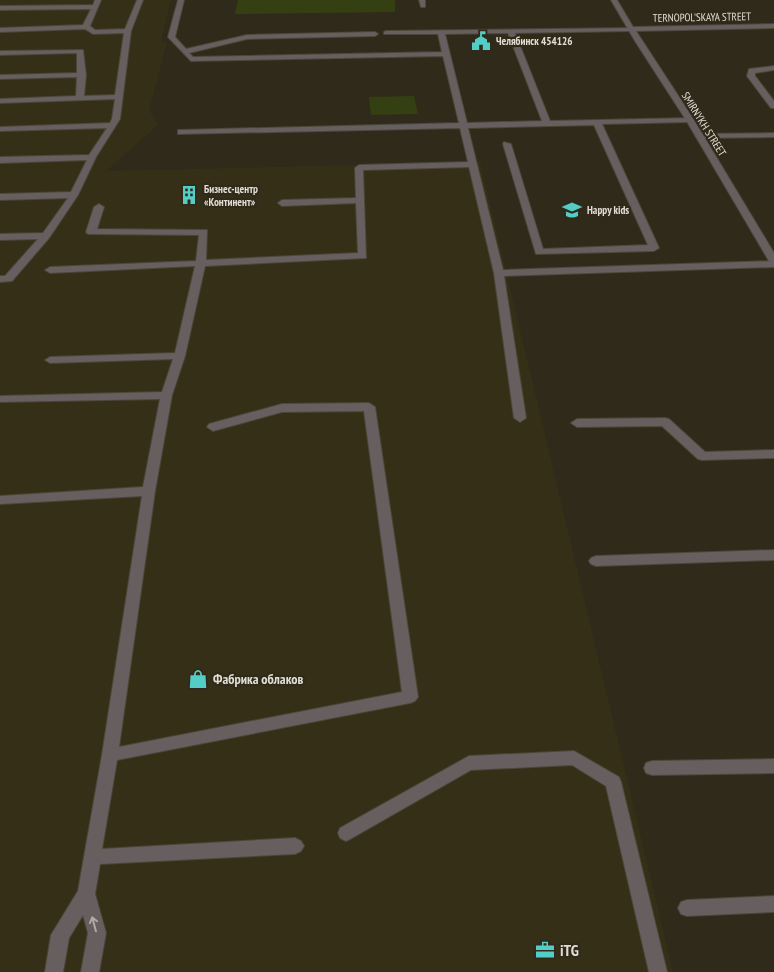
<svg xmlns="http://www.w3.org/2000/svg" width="774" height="972" viewBox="0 0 774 972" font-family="'PT Sans Narrow',sans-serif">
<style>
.built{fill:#362f18}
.green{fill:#354012}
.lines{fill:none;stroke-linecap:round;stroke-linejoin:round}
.lane-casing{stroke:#4b4738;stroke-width:2}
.street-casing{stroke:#4b4738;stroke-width:2}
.lane{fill:#675e5f;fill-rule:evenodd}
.street{fill:#675e5f;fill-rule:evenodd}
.oneway{stroke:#b0aaa5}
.labels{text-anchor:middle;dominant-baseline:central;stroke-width:4.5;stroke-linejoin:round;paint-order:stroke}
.far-street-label{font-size:11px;fill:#e0ddd3;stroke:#2f2a1a}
.far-poi-label{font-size:11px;font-weight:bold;fill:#e0ddd3;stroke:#2f2a1a;text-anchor:start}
.poi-label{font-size:14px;font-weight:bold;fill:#e0ddd3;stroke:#2f2a1a;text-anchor:start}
.near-poi-label{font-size:16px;font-weight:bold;fill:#e0ddd3;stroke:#2f2a1a;text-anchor:start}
</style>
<rect width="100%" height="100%" fill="#2f2a1a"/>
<path class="built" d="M 0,0 L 171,0 L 161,42 L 167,42 L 149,110 L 158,125 L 106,171 L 480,162 L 673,972 L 0,972 Z"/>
<path class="green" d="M 238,0 L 395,0 L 395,12 L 235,14 Z
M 414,96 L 418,114 L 371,115 L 369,97 Z"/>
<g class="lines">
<g class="lane-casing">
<path id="lane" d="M 95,0 L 101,0 L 90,26 L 95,30 L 125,29 L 137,0 L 143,0 L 131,31 L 120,119 L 96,157 L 78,195 L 49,238 L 12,281 L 0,282 L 0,276 L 5,276 L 38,239 L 0,240 L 0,234 L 43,233 L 68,198 L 0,200 L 0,194 L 71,192 L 87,160 L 0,163 L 0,157 L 89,155 L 107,128 L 0,131 L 0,127 L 110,123 L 112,119 L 115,99 L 0,103 L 0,99 L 76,96 L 77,77 L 0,79 L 0,75 L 77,73 L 77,53 L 0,55 L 0,51 L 83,50 L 86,75 L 84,96 L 115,95 L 124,33 L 93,34 L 85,29 L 0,32 L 0,28 L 83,25 L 91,9 L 0,10 L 0,6 L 93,5 Z
M 178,0 L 184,0 L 175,37 L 186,49 L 247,35 L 375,32 L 378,34 L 375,36 L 247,39 L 189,53 L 193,57 L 442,52 L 438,34 L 384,34 L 384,32 L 386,31 L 633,28 L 633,30 L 631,31 L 515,33 L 550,121 L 690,118 L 694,120 L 690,122 L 602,124 L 659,248 L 654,251 L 536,254 L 503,144 L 504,142 L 511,144 L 543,249 L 648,245 L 594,125 L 468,128 L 503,270 L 774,261 L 774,267 L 504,276 L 526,418 L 520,422 L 514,418 L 494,273 L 469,167 L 363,170 L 366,258 L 205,266 L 185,356 L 172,395 L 155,491 L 119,747 L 402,692 L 364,411 L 282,412 L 213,431 L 207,427 L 209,424 L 282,404 L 369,403 L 375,407 L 418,697 L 415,701 L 410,703 L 117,760 L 102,849 L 295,838 L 301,841 L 304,846 L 301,851 L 295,854 L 100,864 L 95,894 L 106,933 L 99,972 L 81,972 L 88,933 L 83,915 L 69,938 L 63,972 L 45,972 L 51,935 L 78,891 L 102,755 L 142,496 L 0,504 L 0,496 L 143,487 L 160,399 L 0,402 L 0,396 L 162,392 L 173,359 L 50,363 L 45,360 L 50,357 L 175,353 L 195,266 L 50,273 L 45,270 L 50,267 L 196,261 L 199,235 L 88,234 L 86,232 L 94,207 L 99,204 L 104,207 L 97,229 L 207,230 L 206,260 L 358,253 L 356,203 L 282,206 L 278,203 L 282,200 L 356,198 L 355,168 L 359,165 L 468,162 L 460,128 L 178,134 L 178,130 L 181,130 L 459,123 L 443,56 L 191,61 L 168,37 ZM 508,33 L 542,121 L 467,123 L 445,34 Z
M 419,0 L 425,0 L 425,7 L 421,7 Z
M 774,66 L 774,70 L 755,73 L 755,76 L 774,101 L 774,108 L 771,108 L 747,76 L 749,69 Z
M 774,133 L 774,137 L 699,138 L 695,136 L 699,134 Z
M 665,418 L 669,419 L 705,452 L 774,450 L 774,458 L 702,460 L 698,459 L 662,426 L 577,427 L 571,423 L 577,419 Z
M 774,550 L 774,560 L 596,566 L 591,564 L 589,561 L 591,558 L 596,556 Z
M 574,751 L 619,777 L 621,782 L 667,972 L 649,972 L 606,786 L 572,765 L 471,770 L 352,838 L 346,841 L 340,838 L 338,833 L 340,828 L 469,756 Z
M 774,759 L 774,773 L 652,775 L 646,773 L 644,768 L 646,763 L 652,761 Z
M 774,896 L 774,912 L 687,916 L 681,914 L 678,908 L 681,902 L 687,900 Z"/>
</g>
<g class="street-casing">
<path id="street" d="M 611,0 L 617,0 L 633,27 L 774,24 L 774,28 L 636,31 L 694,120 L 774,253 L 774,264 L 769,261 L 686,120 L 635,41 Z"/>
</g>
<use href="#lane" class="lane"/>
<use href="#street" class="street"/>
</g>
<defs><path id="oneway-shaft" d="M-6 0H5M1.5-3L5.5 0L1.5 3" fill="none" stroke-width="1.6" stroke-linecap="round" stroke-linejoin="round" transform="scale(1.25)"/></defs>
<use class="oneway" href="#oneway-shaft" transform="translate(94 924) rotate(-105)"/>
<defs>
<g id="civic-bare" transform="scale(1.5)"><path d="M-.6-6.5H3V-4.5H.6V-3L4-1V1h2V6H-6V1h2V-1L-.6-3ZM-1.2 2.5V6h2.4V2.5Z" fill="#54cdc7" stroke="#2f2a1a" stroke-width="2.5" paint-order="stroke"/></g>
<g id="building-bare" transform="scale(1.5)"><path d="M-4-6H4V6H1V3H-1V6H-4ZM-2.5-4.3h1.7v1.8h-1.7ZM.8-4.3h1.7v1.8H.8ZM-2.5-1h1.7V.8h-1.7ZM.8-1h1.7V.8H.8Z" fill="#54cdc7" stroke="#2f2a1a" stroke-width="2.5" paint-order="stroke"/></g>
<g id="school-bare" transform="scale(1.5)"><path d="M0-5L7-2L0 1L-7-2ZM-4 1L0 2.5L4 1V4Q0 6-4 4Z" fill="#54cdc7" stroke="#2f2a1a" stroke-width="2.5" paint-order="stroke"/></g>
<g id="shop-bare" transform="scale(1.5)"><path d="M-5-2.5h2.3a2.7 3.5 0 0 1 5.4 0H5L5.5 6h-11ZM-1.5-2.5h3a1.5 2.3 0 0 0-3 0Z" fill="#54cdc7" stroke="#2f2a1a" stroke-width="2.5" paint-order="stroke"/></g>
<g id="office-bare" transform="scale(1.5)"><path d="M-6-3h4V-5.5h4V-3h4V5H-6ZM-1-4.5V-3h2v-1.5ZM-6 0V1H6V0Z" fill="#54cdc7" stroke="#2f2a1a" stroke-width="2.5" paint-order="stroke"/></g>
</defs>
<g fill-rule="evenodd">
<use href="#civic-bare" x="481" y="41"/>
<use href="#building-bare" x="189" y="195"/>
<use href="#school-bare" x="572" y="210"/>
<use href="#shop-bare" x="198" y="679"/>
<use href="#office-bare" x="545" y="950"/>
</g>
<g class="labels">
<g class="far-street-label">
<text transform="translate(702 17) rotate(-1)">TERNOPOL'SKAYA STREET</text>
<text transform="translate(704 124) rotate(58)">SMIRNYKH STREET</text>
</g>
<g class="far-poi-label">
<text x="496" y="41">Челябинск 454126</text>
<text x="204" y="189">Бизнес-центр<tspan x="204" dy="13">«Континент»</tspan></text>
<text x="587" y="210">Happy kids</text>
</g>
<g class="poi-label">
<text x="213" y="679">Фабрика облаков</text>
</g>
<g class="near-poi-label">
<text x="560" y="950">iTG</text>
</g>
</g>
</svg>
